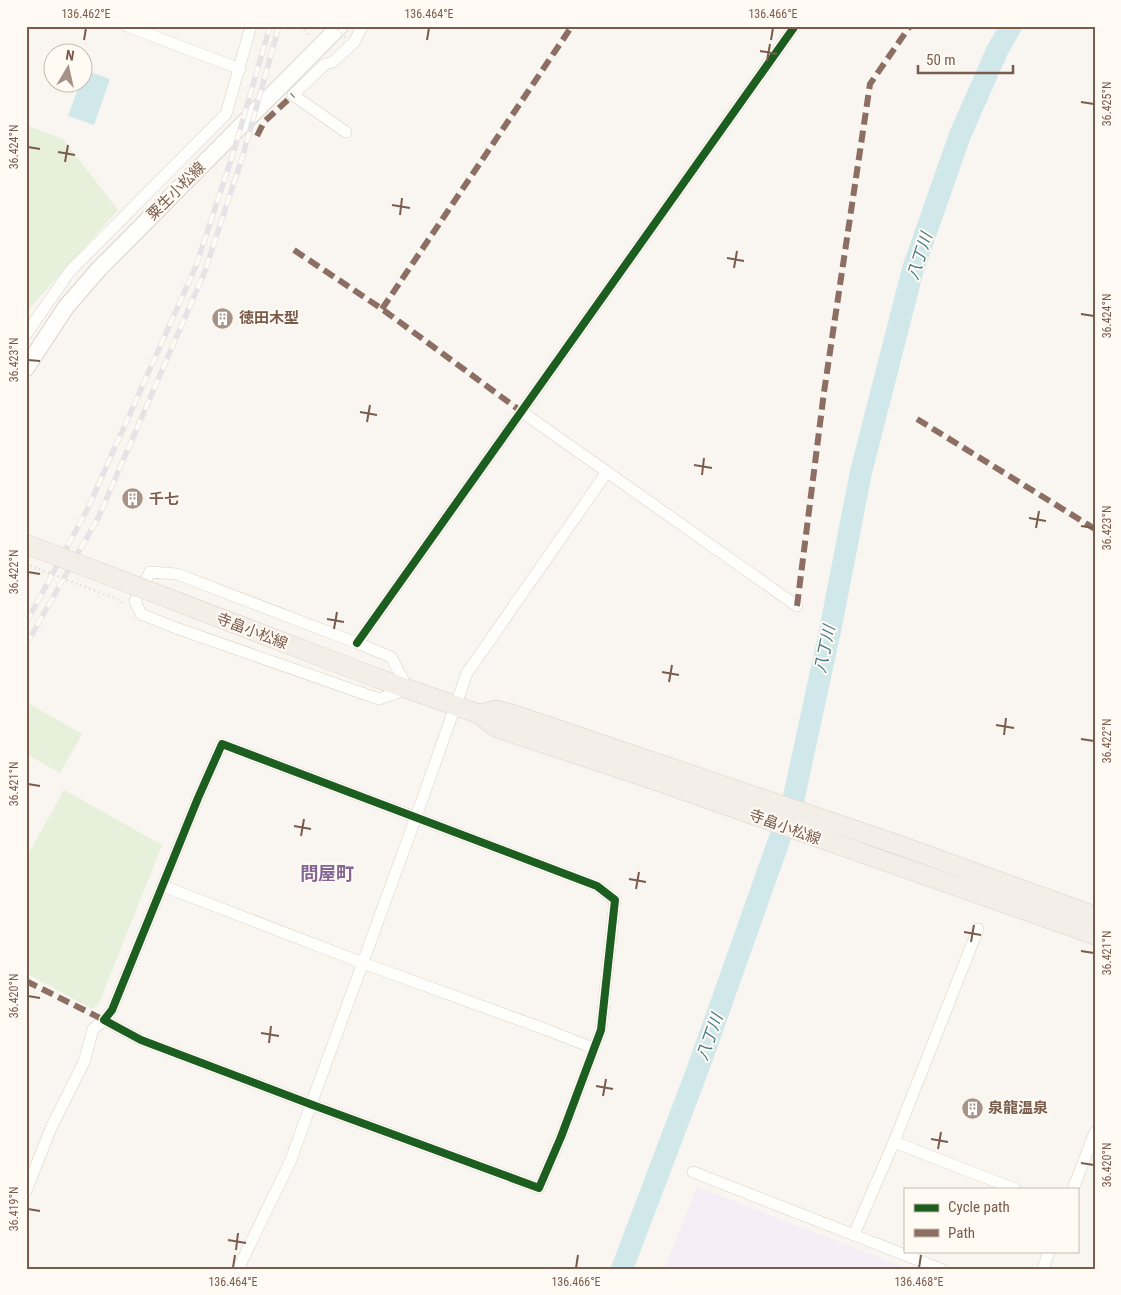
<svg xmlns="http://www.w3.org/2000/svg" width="1121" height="1295" font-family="'Roboto Condensed','Noto Sans JP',sans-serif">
<rect width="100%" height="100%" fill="#f9f5f0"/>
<!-- education -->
<path fill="#f6eef6" d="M697 1187 909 1269H664Z"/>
<!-- green -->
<path fill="#e7f0db" d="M26 125 63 139 118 210 26 312Z
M26 702 82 734 60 773 26 754Z
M64 790 162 845 98 1005 92 1009 26 973V858Z"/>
<!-- water -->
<path fill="#d0e8ea" d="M85 70 110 79 94 125 68 116 80 83 82 82Z"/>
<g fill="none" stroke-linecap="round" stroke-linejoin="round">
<!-- river -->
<path stroke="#d0e8ea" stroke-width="22" d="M622 1269 699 1066 793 801 830 631 861 472 913 269 960 135 997 51 1011 26"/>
<defs>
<path id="street" d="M127 26 240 69
M346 132 293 95 325 64 333 62 355 41 362 26
M26 334 70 271 226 114 251 26
M522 412 797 606
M150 572 177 574 357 643 391 657 408 689 379 699 176 628 141 614 135 601Z
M357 643 795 26
M222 744 597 886 615 900 601 1030 561 1137 539 1188 310 1104 141 1040 104 1020 112 1010 198 798Z
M163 886 363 963 550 1031 593 1048
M978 929 894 1142 1015 1189
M693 1172 941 1269
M1073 1189 1095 1132
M26 1191 51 1128 84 1062 93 1029 104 1020
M854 1234 894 1142
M238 1269 290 1162 416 817 467 673 607 472
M1043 1269 1049 1251"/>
<path id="secondary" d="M26 368 66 307 99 269 340 26"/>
<path id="primary" d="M377 678 479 714 497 728 654 780 1095 935
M479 714 496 710 509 713 896 844 1095 916"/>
</defs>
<!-- street casing -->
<use href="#street" stroke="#d7d1cb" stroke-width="12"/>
<!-- secondary casing -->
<use href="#secondary" stroke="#d9d2cb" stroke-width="18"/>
<!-- primary casing -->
<use href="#primary" stroke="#dad1cc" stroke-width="20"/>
<!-- path -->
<path stroke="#dcd5d0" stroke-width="2.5" stroke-dasharray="1 4" stroke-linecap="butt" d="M301 26 310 37
M26 564 39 569
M80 585 115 598 124 604"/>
<!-- street -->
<use href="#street" stroke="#fefefd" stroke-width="11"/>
<!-- secondary -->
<use href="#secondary" stroke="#fefefd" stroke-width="16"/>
<!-- primary -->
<use href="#primary" stroke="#f3eee8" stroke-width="19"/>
<defs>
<path id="rail" d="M26 623 87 510 196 266 233 154 270 26
M26 645 99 516 205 271 243 155 279 26"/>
</defs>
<!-- rail casing -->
<use href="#rail" stroke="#e6e3e7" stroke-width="5.5"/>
<!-- rail -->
<use href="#rail" stroke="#fffaf3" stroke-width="4" stroke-dasharray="11" stroke-linecap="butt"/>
<defs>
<path id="primary-bridge" d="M26 544 377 678"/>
</defs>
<!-- primary-bridge casing -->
<use href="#primary-bridge" stroke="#dad1cc" stroke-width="20" stroke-linecap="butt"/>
<!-- path-bridge -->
<path stroke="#dcd5d0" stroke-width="2.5" stroke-dasharray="1 4" stroke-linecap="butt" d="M334 26 348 40
M39 569 80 585"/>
<!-- primary-bridge -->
<use href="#primary-bridge" stroke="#f3eee8" stroke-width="19"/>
<!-- quiet -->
<path stroke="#8d6e63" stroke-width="6" stroke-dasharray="12 6" stroke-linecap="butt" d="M257 136 264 122 293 95
M294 250 382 309 522 412
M382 309 572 26
M917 419 1095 529
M797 606 824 392 870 84 910 26
M26 981 104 1020"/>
<defs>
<path id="cycleway" d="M357 643 795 26
M222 744 597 886 615 900 601 1030 561 1137 539 1188 310 1104 141 1040 104 1020 112 1010 198 798Z"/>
</defs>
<!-- cycleway casing -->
<use href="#cycleway" stroke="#fffaf3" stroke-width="11"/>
<!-- cycleway -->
<use href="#cycleway" stroke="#1b5e20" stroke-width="8"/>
</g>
<!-- ticks -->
<path fill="none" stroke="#7a5c4d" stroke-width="2" d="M84 40 86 28M427 40 429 28M771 40 773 28M760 51 777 54M767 61 770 44M1081 102 1094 104M28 147 40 149M58 152 75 155M65 162 68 145M392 205 410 208M400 215 402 198M727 258 744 261M734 268 737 251M1081 314 1094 316M28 360 40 361M360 412 377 415M367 422 370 405M694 465 712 468M702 475 704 458M1029 518 1046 521M1081 526 1094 528M1036 528 1039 511M28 572 40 574M327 619 344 622M334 629 337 612M662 672 679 675M669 682 672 665M996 725 1014 728M1004 735 1006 718M1081 739 1094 741M28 784 40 786M294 826 311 829M301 836 304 819M629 879 646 882M636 889 639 872M964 932 981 935M971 942 974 925M1081 951 1094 953M28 996 40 998M261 1033 279 1036M269 1043 271 1026M596 1086 613 1089M603 1096 606 1079M931 1139 948 1142M938 1149 941 1132M1081 1163 1094 1165M28 1209 40 1211M228 1240 246 1243M236 1250 238 1233M233 1268 235 1255M576 1268 578 1255M919 1268 921 1255"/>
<!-- icons -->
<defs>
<symbol id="building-disc" viewBox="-11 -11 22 22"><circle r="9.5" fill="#a69286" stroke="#fffaf3"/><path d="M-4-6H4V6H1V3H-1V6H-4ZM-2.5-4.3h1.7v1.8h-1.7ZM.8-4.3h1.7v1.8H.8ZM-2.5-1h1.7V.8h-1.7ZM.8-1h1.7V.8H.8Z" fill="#fff"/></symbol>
</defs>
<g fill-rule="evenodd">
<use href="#building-disc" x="210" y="306" width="25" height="25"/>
<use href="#building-disc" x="120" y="486" width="25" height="25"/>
<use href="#building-disc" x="960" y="1096" width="25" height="25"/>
</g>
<g text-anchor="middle" stroke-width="4" stroke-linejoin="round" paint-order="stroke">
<!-- street labels -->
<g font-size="15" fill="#7a5c4d" stroke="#fffaf3">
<text transform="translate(176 191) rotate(-45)" y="5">粟生小松線</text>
<text transform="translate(252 631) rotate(21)" y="5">寺畠小松線</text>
<text transform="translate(785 827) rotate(20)" y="5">寺畠小松線</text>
</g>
<!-- poi labels -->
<g font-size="15" font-weight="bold" fill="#7a5c4d" stroke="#fffaf3" text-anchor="start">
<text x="239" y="323">徳田木型</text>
<text x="149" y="504">千七</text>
<text x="988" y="1113">泉龍温泉</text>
</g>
<!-- water labels -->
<g font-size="16" font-style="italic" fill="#437c86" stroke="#fffaf3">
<text transform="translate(919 256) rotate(-72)" y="6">八丁川</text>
<text transform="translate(824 649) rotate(-78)" y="6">八丁川</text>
<text transform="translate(709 1037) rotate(-70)" y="6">八丁川</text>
</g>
<!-- quarter labels -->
<g font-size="18" font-weight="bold" fill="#846695" stroke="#fffaf3">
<text x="327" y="880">問屋町</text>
</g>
</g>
<!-- border -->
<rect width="1121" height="1295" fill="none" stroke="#fffaf3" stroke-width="55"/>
<!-- legend -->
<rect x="904" y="1188" width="175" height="65" fill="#fffaf3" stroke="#cabbb1"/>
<rect x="914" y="1204" width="25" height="8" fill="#1b5e20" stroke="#cabbb1"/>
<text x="948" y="1212" font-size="15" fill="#7a5c4d">Cycle path</text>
<rect x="914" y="1229" width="25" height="8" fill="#8d6e63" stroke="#cabbb1"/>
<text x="948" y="1238" font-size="15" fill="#7a5c4d">Path</text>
<!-- north arrow -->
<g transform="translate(68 68) rotate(9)"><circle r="24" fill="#fffaf3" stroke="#cabbb1"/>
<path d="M0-4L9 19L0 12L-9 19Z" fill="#a69286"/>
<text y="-8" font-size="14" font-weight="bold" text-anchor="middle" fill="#7a5c4d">N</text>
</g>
<!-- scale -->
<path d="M918 65v8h95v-8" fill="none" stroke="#7a5c4d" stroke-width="2.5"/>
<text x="926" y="65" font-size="15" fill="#7a5c4d" stroke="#fffaf3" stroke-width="4" paint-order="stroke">50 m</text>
<rect x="28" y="28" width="1066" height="1240" fill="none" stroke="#7a5c4d" stroke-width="2"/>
<g font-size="12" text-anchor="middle" fill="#7a5c4d">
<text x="86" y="18">136.462°E</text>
<text x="429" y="18">136.464°E</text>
<text x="773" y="18">136.466°E</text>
<text transform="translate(1107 104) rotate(-90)" y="4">36.425°N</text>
<text transform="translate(14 147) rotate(-90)" y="4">36.424°N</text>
<text transform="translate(1107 316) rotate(-90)" y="4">36.424°N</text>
<text transform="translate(14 360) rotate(-90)" y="4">36.423°N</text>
<text transform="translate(1107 528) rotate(-90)" y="4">36.423°N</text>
<text transform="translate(14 572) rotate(-90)" y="4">36.422°N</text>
<text transform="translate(1107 741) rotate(-90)" y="4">36.422°N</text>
<text transform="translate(14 784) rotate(-90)" y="4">36.421°N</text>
<text transform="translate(1107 953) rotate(-90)" y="4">36.421°N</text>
<text transform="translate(14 996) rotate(-90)" y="4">36.420°N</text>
<text transform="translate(1107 1165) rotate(-90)" y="4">36.420°N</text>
<text transform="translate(14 1209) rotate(-90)" y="4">36.419°N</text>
<text x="233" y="1286">136.464°E</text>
<text x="576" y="1286">136.466°E</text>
<text x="919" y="1286">136.468°E</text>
</g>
</svg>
